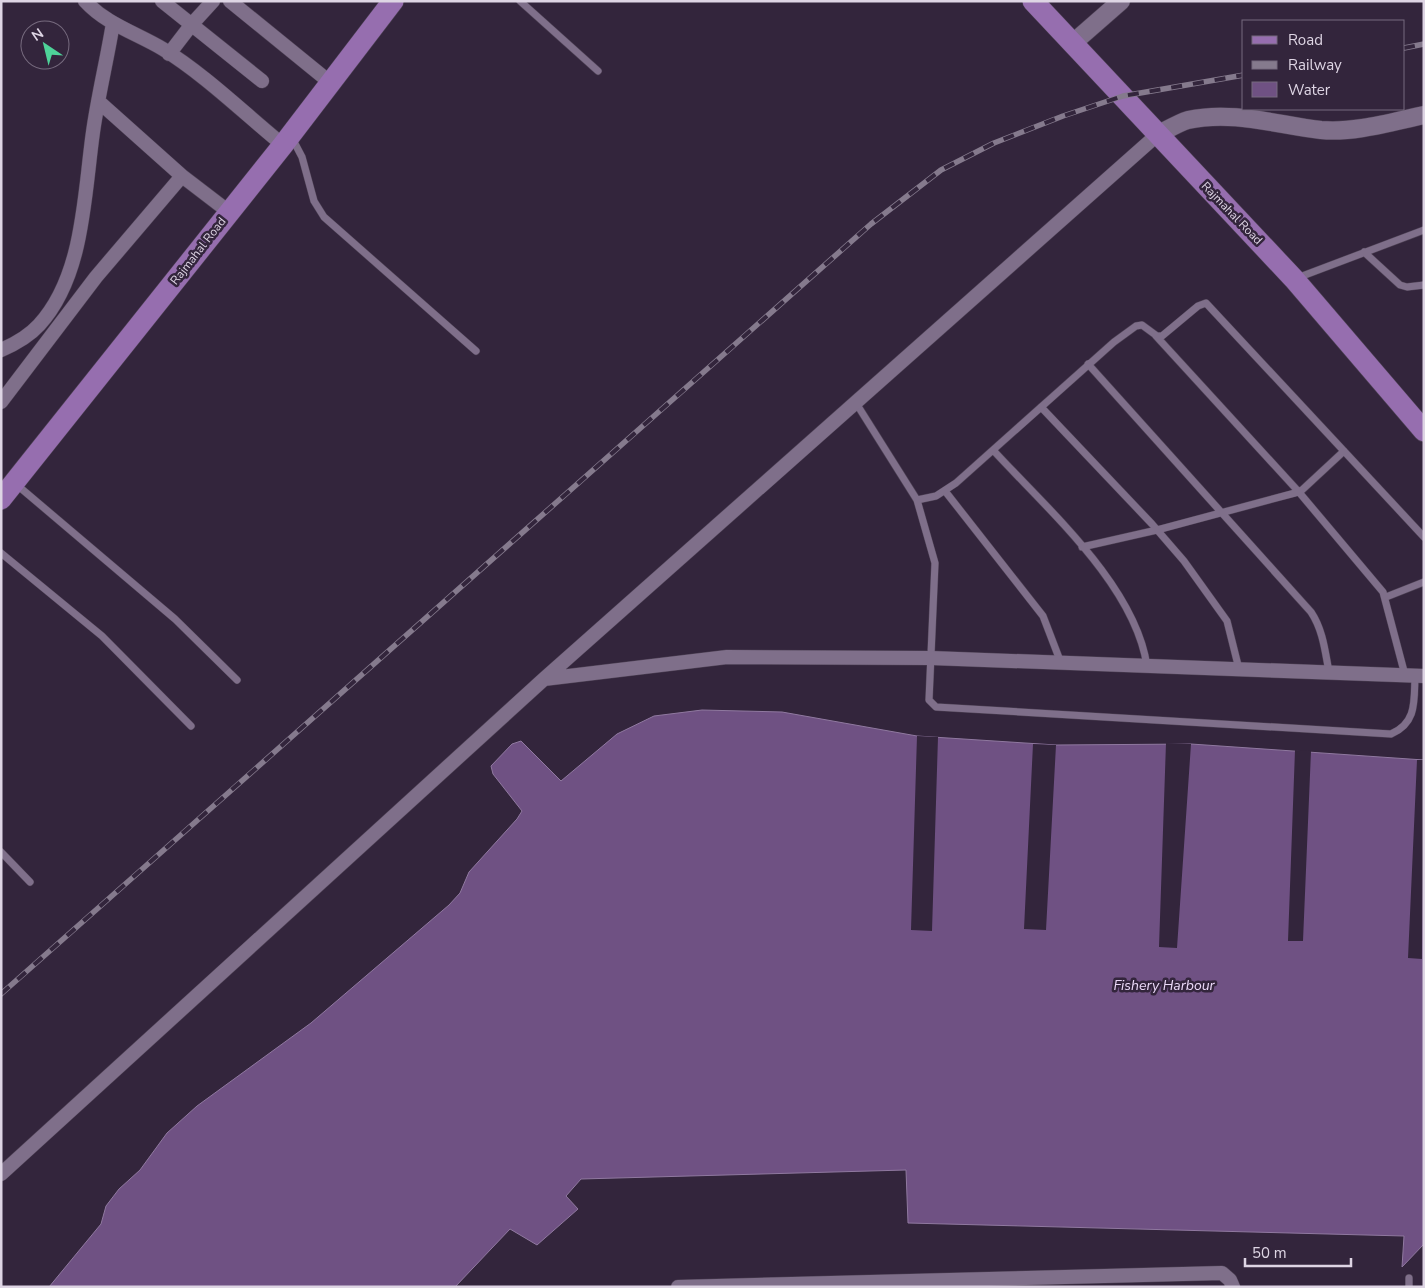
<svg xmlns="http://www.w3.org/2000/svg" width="1425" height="1288" font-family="'Nunito Sans',sans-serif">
<rect width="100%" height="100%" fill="#33253c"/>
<!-- water -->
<path fill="#6f5183" stroke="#9079a0" d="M702 710 782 712 917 736 1056 745 1191 744 1424 760V1244L1402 1267 1404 1236 908 1223 906 1170 581 1179 566 1196 578 1209 537 1245 510 1229 455 1287H49L101 1224 106 1206 119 1189 140 1170 167 1133 197 1106 311 1023 449 905 460 893 469 872 517 819 522 811 493 774 491 766 512 744 521 741 561 781 617 734 654 716Z"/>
<!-- pier -->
<path fill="#33253c" d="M917 736 938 737 932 931 911 930Z
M1166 743 1191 744 1177 948 1159 947Z
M1033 744 1056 745 1046 930 1024 929Z
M1295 750 1311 751 1303 941H1288Z
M1417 760H1424L1422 959 1408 958Z"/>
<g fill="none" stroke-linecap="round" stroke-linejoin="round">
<defs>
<path id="service" d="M520 1 598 71
M292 138 302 157 314 201 324 217 476 351
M1364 252 1400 285 1407 287 1424 285
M1297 278 1424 230
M1156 336 1298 491 1383 592 1405 675
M1088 364 1311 612C1323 630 1325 651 1329 672
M856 403 917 500 935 563 929 700 936 707 1391 734C1417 723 1414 701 1415 676
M1041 407 1152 524 1184 561 1227 621 1239 669
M993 450C1047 509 1135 585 1147 666
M17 485 175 619 237 680
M945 491 1043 616 1061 663
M917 500 936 496 956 483 1114 342 1136 326 1142 325 1157 336H1162L1198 306 1206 303 1424 537
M1082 547 1157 530 1295 493 1302 490 1344 451
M1 553 102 636 191 726
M1386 597 1424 582
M1 852 30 882
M1409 1278V1287"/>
<path id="minor" d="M85 1C106 24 136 33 163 49 204 74 245 114 283 145
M162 1 262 81
M230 1 332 84
M169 54 192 24 213 1
M98 101 182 176 229 212
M1 350C15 344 29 336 39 325 84 276 84 195 93 132 98 96 107 60 113 23
M1 402 96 277 182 176
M544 679 727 657 931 658 1424 676
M1 1174 544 679 1157 135
M678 1287 1222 1273 1230 1280 1233 1287"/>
<path id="tertiary" d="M1073 43 1121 1
M1157 135C1167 130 1178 123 1188 120 1233 110 1277 125 1321 130 1355 133 1391 122 1424 115"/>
<path id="primary" d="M1033 1 1294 279 1424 431
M1 499 283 145 393 1"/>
</defs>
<!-- service casing -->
<use href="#service" stroke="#4e4255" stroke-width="8"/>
<!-- minor casing -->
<use href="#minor" stroke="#4e4255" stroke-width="15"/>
<!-- tertiary casing -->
<use href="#tertiary" stroke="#4e4255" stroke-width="19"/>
<!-- primary casing -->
<use href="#primary" stroke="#4e4255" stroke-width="22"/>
<!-- service -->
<use href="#service" stroke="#7f6f8a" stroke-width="7"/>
<!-- minor -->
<use href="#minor" stroke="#7f6f8a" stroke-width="14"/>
<!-- tertiary -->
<use href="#tertiary" stroke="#7f6f8a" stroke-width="18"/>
<!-- primary -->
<use href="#primary" stroke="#966eaf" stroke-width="21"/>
<defs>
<path id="rail" d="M1404 48 1424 44
M1 994 871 224 941 170 994 143 1063 116 1123 96 1244 75"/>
</defs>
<!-- rail casing -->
<use href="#rail" stroke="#857a8d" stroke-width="5.5"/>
<!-- rail -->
<use href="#rail" stroke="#33253c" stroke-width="4" stroke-dasharray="11" stroke-linecap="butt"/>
</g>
<g text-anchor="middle" stroke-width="5" stroke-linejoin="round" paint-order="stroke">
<!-- street labels -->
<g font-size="12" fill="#ded5e4" stroke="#33253c">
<text transform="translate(1232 213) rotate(46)" y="4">Rajmahal Road</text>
<text transform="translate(198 251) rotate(-52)" y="4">Rajmahal Road</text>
</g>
<!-- water labels -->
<g font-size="14" font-style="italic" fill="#ebd9f8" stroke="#33253c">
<text x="1164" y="990">Fishery Harbour</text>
</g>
</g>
<!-- border -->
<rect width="1425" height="1288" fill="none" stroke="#ded5e4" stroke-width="5"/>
<!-- legend -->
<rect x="1242" y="20" width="162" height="90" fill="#33253c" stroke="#776b7f"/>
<rect x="1252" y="36" width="25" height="8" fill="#966eaf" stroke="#776b7f"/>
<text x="1288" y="45" font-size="15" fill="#ded5e4">Road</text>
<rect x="1252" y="61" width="25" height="8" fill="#857a8d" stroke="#776b7f"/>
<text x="1288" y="70" font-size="15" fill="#ded5e4">Railway</text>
<rect x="1252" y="82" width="25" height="15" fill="#6f5183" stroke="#776b7f"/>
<text x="1288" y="95" font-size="15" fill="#ded5e4">Water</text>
<!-- north arrow -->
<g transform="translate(45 45) rotate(325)"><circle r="24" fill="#33253c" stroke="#776b7f"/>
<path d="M0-4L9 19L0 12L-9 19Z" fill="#4ed399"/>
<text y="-8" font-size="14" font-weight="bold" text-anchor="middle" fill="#ded5e4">N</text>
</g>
<!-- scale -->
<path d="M1245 1258v8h106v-8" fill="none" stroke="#ded5e4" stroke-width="2.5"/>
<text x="1252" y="1258" font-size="15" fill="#ded5e4" stroke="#33253c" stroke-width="4" paint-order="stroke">50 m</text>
</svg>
